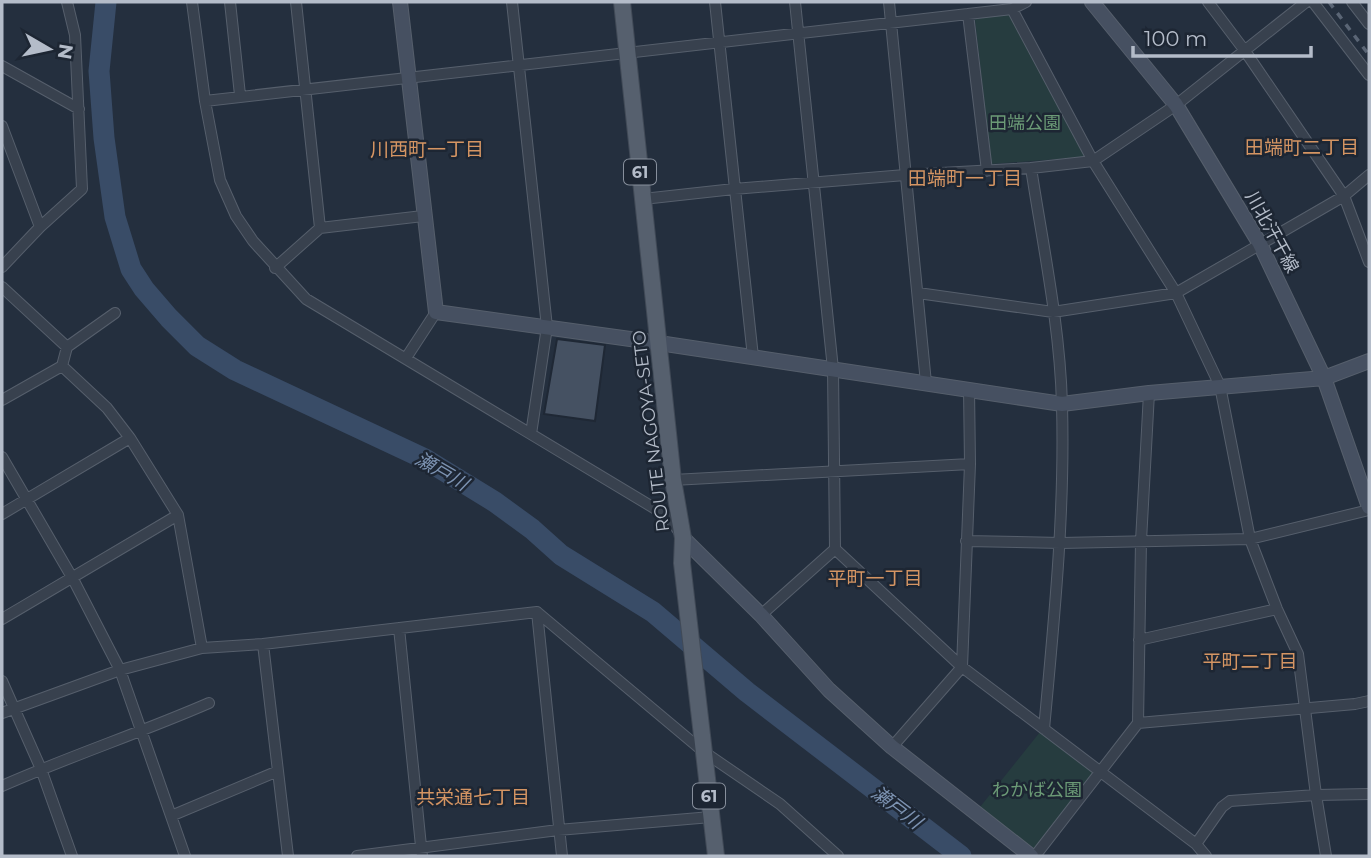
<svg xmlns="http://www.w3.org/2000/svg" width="1371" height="858" font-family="Montserrat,'Noto Sans JP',sans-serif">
<rect width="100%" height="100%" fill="#242f3e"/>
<!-- green -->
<path fill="#263c3f" d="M1009 14 1087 157 991 164 975 19Z
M1040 732 1094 773 1032 853 976 812Z"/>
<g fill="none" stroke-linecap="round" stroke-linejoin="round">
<!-- river -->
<path stroke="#394c67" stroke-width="21" d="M106 2 99 71 104 138 115 217 131 269 144 289 169 318 197 346 235 370 425 459 495 502 532 529 561 555 653 612 747 692 961 856"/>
</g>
<!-- building -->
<path fill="#455162" stroke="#1f2835" stroke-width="2" d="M557 339 605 345 595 421 544 414Z"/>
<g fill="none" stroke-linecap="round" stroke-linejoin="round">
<defs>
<path id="street" d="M192 2 205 101 220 180 236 216 253 241 306 299 669 517 680 533
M230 2 240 95
M296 2 320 228
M512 2 547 327 531 434
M715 2 753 357
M795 2 833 369 835 549 962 667 1196 844 1206 856
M889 2 926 383
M1208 2 1245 51 1344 196 1369 262
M1313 2 1369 75
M1352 2 1369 24
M1012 9 1093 161 1176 293 1220 386 1250 539 1277 609 1298 654 1316 795 1326 856
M968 14 987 171
M2 66 79 109
M205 101 968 14 1012 9 1026 2
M2 126 40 227 2 267
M1031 168C1043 246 1060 326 1062 405 1065 513 1054 621 1044 729
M643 199 734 189 905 175 1031 168 1093 161 1176 105 1306 2
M40 227 82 189 75 35 67 2
M275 268 320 228 423 216
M2 287 67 347 62 366 2 400
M918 293 1053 312 1176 293 1344 196 1369 175
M67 347 115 313
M406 358 436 312
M62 366 107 408 130 438 178 515 202 648
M2 457 73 579 120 670 185 856
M673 480 970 464
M2 514 130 438
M966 541 1061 543 1250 539 1369 510
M537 612 562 856
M761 615 835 549
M2 619 178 515
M399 628 422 856
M1139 640 1277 609
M263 644 288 856
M2 681 41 769 72 856
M2 713 120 670 202 648 263 644 537 612 704 752 780 804 838 856
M1138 723 1355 704 1369 701
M892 747 962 667 970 464 969 389
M2 786C70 756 140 733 209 703
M171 816 278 771
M1196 844 1222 807 1230 801 1316 795 1369 794
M357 856 558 830 711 817
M1035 856 1138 723 1141 541 1149 393"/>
<path id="secondary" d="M400 2 436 312 659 343 1062 404 1149 393 1324 378 1369 361
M1092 2 1176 105 1260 244 1324 378 1369 507
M683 538 761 615 829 690 892 747 1031 856"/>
<path id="primary" d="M622 2 673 480 683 538 682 563 716 856"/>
</defs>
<!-- street casing -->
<use href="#street" stroke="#565f6c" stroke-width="12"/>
<!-- secondary casing -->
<use href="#secondary" stroke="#565f6c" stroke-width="16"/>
<!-- primary casing -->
<use href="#primary" stroke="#414a57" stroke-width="18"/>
<!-- street -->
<use href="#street" stroke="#38414e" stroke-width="10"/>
<!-- secondary -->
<use href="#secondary" stroke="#465061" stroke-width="14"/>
<!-- primary -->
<use href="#primary" stroke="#56606e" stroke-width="16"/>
<!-- rail -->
<path stroke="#5a6575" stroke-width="3.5" stroke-dasharray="7 7" stroke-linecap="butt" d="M1329 2 1369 55"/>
</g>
<g text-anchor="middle" stroke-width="5" stroke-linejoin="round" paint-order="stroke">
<!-- shield labels -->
<g fill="#1d2633" stroke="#878f9c" stroke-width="2">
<rect x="624" y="159.5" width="32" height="25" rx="5"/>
<rect x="693" y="783.5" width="32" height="25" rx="5"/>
</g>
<g font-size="16" font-weight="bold" fill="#b4bcc9">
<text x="640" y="178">61</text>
<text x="709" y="802">61</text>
</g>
<!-- park labels -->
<g font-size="18" fill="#6b9a76" stroke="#1d2633">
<text x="1025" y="129">田端公園</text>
<text x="1037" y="796">わかば公園</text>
</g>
<!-- street labels -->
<g font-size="18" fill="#b4bcc9" stroke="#1d2633">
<text transform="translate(1272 232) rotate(61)" y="6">川北汗干線</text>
<text transform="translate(651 431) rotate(-97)" y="6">ROUTE NAGOYA-SETO</text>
</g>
<!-- neighbourhood labels -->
<g font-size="19" fill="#d59563" stroke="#1d2633">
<text x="1302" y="154">田端町二丁目</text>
<text x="427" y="156">川西町一丁目</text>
<text x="965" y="185">田端町一丁目</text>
<text x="875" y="585">平町一丁目</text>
<text x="1250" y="668">平町二丁目</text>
<text x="473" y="804">共栄通七丁目</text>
</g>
<!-- water labels -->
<g font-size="19" font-style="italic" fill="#7c92b1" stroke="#1d2633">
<text transform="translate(442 471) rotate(30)" y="7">瀬戸川</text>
<text transform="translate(897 807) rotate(37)" y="7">瀬戸川</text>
</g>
</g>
<!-- border -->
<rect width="1371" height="858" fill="none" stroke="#b4bcc9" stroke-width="7"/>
<!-- north arrow -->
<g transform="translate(49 49) rotate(99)" stroke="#1d2633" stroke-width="5" paint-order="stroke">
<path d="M0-5L12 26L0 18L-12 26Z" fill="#b4bcc9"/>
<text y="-10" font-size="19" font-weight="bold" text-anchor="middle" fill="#b4bcc9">N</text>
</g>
<!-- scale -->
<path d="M1133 46v10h178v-10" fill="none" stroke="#b4bcc9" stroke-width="3.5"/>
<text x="1144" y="46" font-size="21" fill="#b4bcc9" stroke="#1d2633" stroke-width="5" paint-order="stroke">100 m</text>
</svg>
